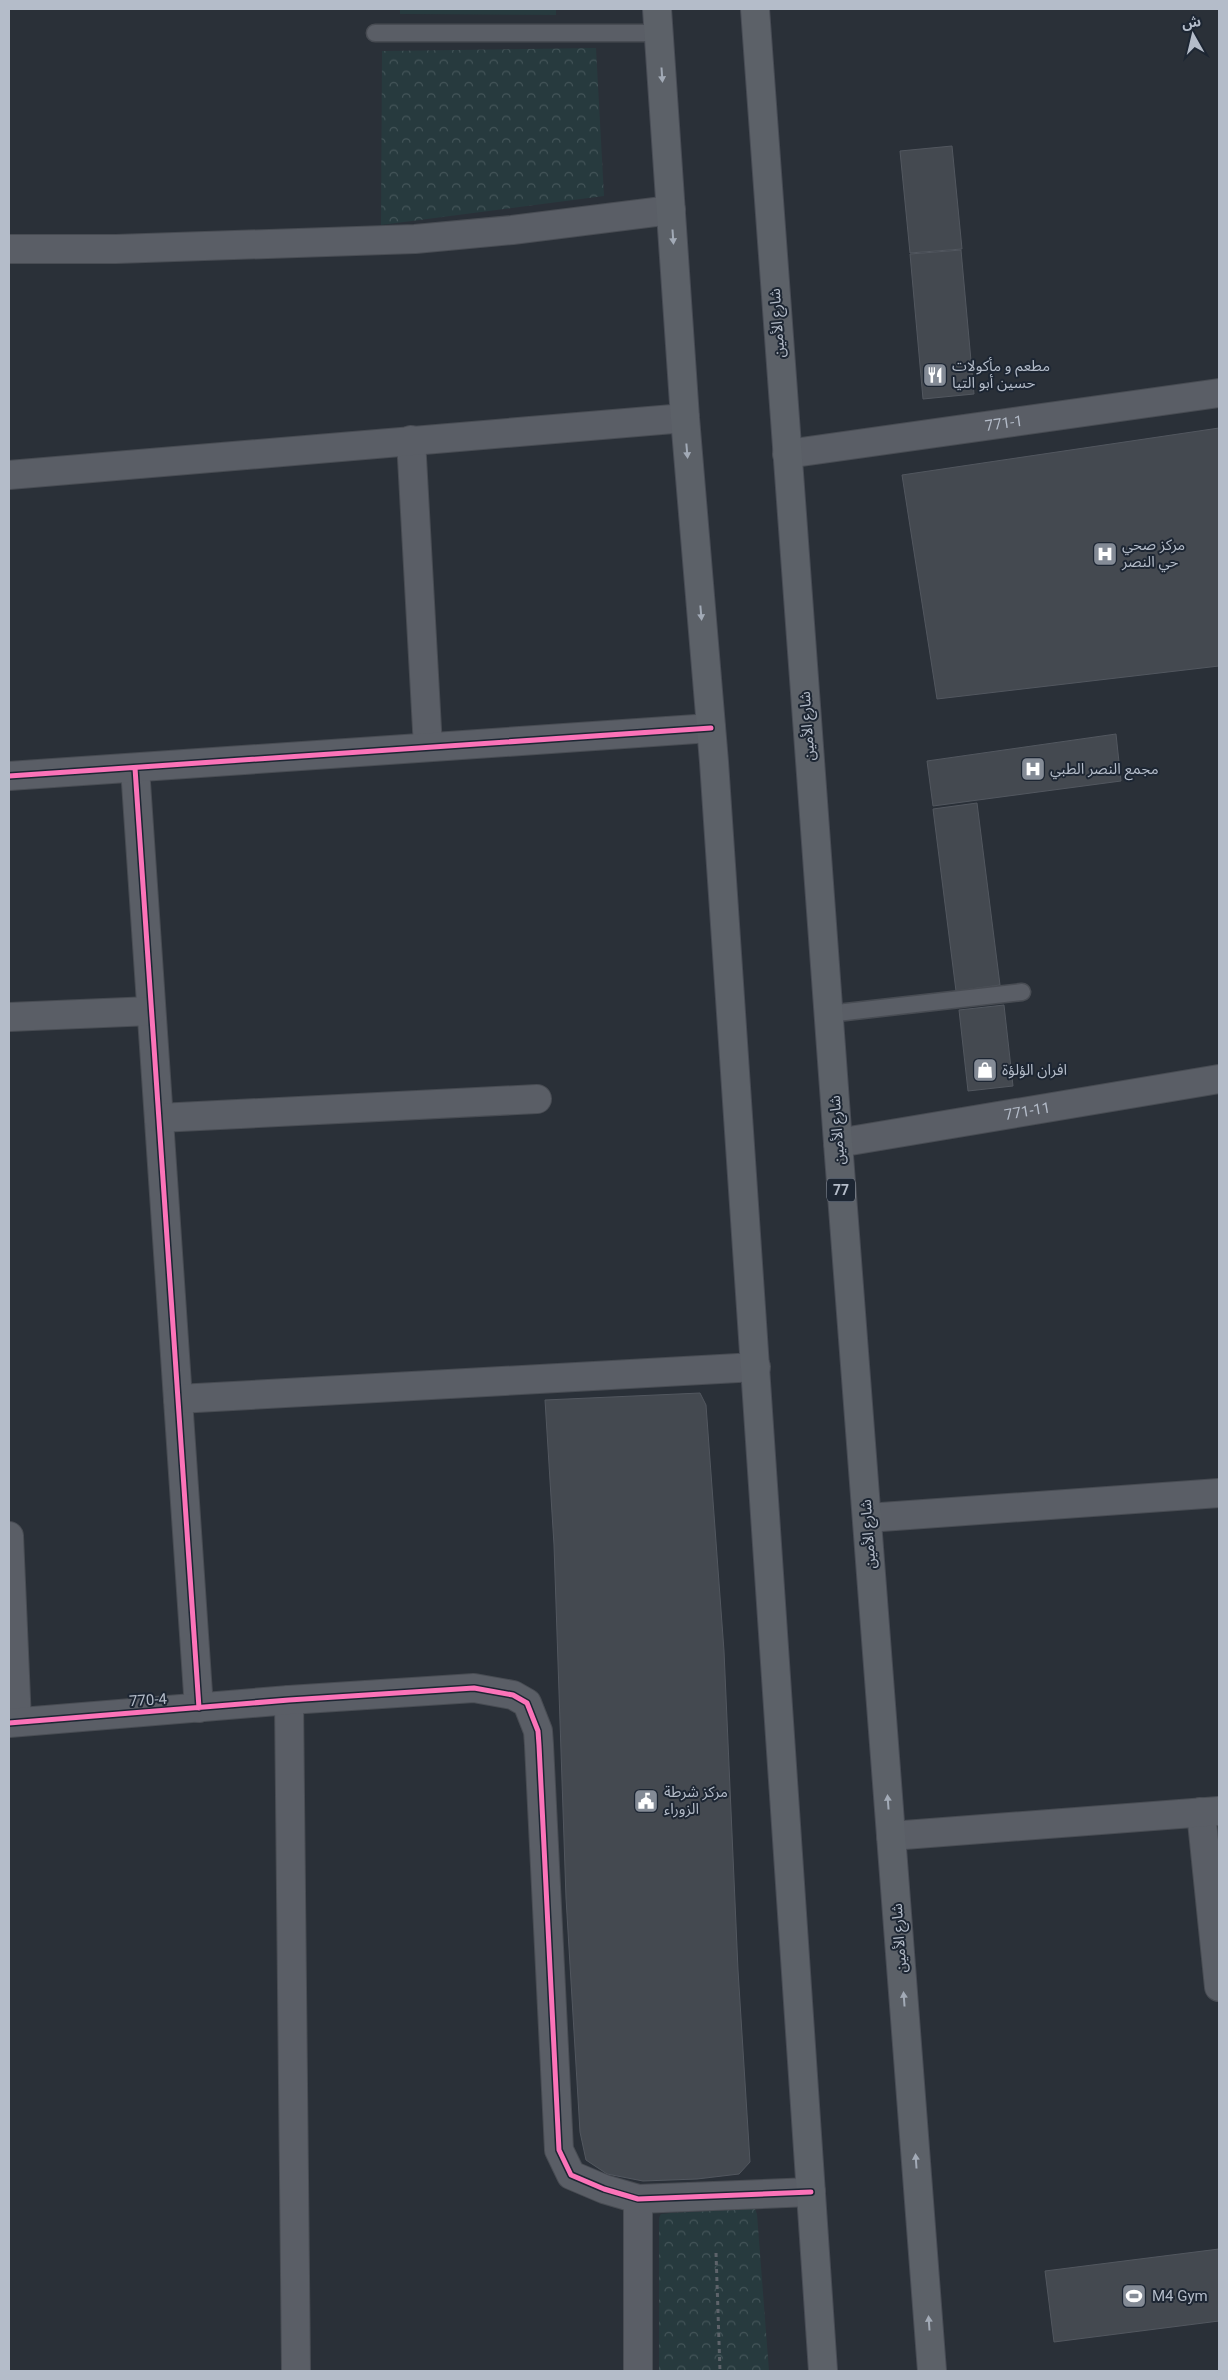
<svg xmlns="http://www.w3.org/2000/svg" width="1228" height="2380" font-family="Roboto,'Noto Sans Arabic',sans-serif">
<defs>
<pattern id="park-crowns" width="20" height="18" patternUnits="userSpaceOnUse" patternTransform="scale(1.25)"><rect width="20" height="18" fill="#273a3e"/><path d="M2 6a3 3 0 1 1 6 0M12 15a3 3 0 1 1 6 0" fill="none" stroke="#445559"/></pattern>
</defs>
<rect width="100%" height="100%" fill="#2a3038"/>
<!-- park -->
<path fill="url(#park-crowns)" d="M596 48 604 196 381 225 382 51Z
M745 2209H755L757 2214 769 2371H659V2218L661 2214 670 2213Z"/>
<!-- garden -->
<path fill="#273a3e" d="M400 9H556V15L400 14Z"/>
<!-- building -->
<path fill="#444950" stroke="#52575f" d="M952 146 962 249 910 253 900 151Z
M961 250 974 394 923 399 910 254Z
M1219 428V666L937 699 902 475Z
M1116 734 1121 781 933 806 927 761Z
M977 803 1000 985 956 991 933 809Z
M1004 1005 1013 1086 968 1091 959 1010Z
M700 1393 706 1405 724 1651 738 1970 750 2162 739 2174 697 2179 643 2181 607 2174 586 2160 580 2132 566 1898 554 1545 545 1400Z
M1219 2249V2321L1054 2342 1045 2271Z"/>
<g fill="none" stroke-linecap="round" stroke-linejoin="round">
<defs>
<path id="service" d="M375 33H659
M828 1014 1022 992"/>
<g id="minor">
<path d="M9 249H116L415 239 512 230 671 210"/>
<path d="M411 440 428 747"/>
<path id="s1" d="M787 454 1219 393"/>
<path d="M9 475 685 418"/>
<path d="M135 768 199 1708"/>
<path d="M9 776 711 728"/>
<path d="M9 1017 151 1011"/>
<path d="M159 1118 537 1099"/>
<path id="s2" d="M838 1143 1219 1079"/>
<path d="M178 1399 756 1367"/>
<path d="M867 1518 1219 1493"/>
<path d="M9 1536 17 1722"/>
<path d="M289 1700 296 2371"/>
<path d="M9 1723 289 1700 474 1688 513 1695 527 1703 538 1731 539 1745 559 2150 571 2175 604 2189 638 2199 811 2192"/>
<path d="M1201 1812 1219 1987"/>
<path d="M891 1836 1219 1811"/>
<path d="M638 2371V2199"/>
</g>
<path id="primary" d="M657 9 685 418 714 762 823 2371
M755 9 838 1143 932 2371"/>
</defs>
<!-- service casing -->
<use href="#service" stroke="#484c53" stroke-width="19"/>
<!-- minor casing -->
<use href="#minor" stroke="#484c53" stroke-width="30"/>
<!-- primary casing -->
<use href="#primary" stroke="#484c55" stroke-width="30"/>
<!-- path -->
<path stroke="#5d636a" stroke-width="3" stroke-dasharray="4 4" stroke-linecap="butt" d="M716 2253 720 2371"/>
<!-- service -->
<use href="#service" stroke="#5a5e66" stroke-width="16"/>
<!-- minor -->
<use href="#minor" stroke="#5a5e66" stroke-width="28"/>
<!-- primary -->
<use href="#primary" stroke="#5c6168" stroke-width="28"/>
<defs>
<path id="cycleway" d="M135 768 199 1708
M9 776 711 728
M9 1723 289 1700 474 1688 513 1695 527 1703 538 1731 539 1745 559 2150 571 2175 604 2189 638 2199 811 2192"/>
</defs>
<!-- cycleway casing -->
<use href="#cycleway" stroke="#1d2633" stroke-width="8"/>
<!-- cycleway -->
<use href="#cycleway" stroke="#fb73b8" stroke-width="5"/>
</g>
<!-- one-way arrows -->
<defs><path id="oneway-solid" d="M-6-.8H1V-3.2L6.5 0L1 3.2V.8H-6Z" transform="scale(1.25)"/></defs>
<g fill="#a2aab6">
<use href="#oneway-solid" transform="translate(662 75) rotate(86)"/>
<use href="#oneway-solid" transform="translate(673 237) rotate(86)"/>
<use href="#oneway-solid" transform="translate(687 451) rotate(85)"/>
<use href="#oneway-solid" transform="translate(701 613) rotate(85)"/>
<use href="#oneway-solid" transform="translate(888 1802) rotate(-94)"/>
<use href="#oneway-solid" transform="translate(904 1999) rotate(-94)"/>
<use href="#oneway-solid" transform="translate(916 2161) rotate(-94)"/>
<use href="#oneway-solid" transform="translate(929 2323) rotate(-94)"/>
</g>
<!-- icons -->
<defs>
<symbol id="restaurant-square" viewBox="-11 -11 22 22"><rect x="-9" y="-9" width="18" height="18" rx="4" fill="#848b96" stroke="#1d2633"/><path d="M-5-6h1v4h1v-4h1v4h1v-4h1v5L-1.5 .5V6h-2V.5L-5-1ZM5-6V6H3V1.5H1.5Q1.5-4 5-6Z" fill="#fff"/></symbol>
<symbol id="hospital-square" viewBox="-11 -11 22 22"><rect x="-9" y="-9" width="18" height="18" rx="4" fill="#848b96" stroke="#1d2633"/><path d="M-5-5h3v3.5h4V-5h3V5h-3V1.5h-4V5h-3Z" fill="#fff"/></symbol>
<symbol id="shop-square" viewBox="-11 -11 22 22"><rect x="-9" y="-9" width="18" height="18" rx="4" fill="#848b96" stroke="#1d2633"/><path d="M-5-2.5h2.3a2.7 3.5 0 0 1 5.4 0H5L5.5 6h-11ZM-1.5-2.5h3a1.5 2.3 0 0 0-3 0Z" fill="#fff"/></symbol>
<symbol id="civic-square" viewBox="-11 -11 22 22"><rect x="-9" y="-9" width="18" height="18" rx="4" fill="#848b96" stroke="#1d2633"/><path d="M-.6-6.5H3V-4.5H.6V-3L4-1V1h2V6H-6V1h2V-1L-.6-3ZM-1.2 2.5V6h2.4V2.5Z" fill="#fff"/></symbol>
<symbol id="stadium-square" viewBox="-11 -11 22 22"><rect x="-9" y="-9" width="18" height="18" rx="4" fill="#848b96" stroke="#1d2633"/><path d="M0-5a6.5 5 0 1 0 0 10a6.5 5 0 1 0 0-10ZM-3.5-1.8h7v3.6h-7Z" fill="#fff"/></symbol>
</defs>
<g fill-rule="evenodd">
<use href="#restaurant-square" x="921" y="361" width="28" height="28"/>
<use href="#hospital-square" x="1091" y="540" width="28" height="28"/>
<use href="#hospital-square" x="1019" y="755" width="28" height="28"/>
<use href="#shop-square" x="971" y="1056" width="28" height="28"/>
<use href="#civic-square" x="632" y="1787" width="28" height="28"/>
<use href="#stadium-square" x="1120" y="2282" width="28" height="28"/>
</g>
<g text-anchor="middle" stroke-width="4" stroke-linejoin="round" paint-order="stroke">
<!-- shield labels -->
<rect fill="#1d2633" stroke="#878f9c" stroke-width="1" x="827" y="1178.5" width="28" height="23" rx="4"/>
<g font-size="14" font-weight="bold" fill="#b4bcc9">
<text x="841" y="1195">77</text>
</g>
<!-- street labels -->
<g font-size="15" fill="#b4bcc9" stroke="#1d2633">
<text transform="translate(777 323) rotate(-94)" y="5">شارع الأمين</text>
<text dy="5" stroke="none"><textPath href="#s1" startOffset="219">771-1</textPath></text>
<text transform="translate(807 726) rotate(-94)" y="5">شارع الأمين</text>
<text dy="5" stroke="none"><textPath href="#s2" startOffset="192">771-11</textPath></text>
<text transform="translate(837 1130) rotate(-94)" y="5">شارع الأمين</text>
<text transform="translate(868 1534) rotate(-94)" y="5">شارع الأمين</text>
<text transform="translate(148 1700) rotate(-4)" y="5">770-4</text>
<text transform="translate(899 1938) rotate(-94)" y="5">شارع الأمين</text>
</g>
<!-- poi labels -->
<g font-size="15" fill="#b4bcc9" stroke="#1d2633" text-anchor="start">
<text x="952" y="371">مطعم و مأكولات<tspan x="952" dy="17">حسين أبو التيا</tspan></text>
<text x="1122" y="550">مركز صحي<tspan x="1122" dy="17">حي النصر</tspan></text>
<text x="1050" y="774">مجمع النصر الطبي</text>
<text x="1002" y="1075">افران الؤلؤة</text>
<text x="664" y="1797">مركز شرطة<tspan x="664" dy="17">الزوراء</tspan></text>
<text x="1152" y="2301">M4 Gym</text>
</g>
</g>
<!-- border -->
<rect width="1228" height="2380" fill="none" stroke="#b4bcc9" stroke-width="20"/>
<!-- north arrow -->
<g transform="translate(1193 35) rotate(352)" stroke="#1d2633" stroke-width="4" paint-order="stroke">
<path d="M0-4L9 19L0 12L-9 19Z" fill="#b4bcc9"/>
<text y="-8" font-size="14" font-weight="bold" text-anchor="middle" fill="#b4bcc9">ش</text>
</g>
</svg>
